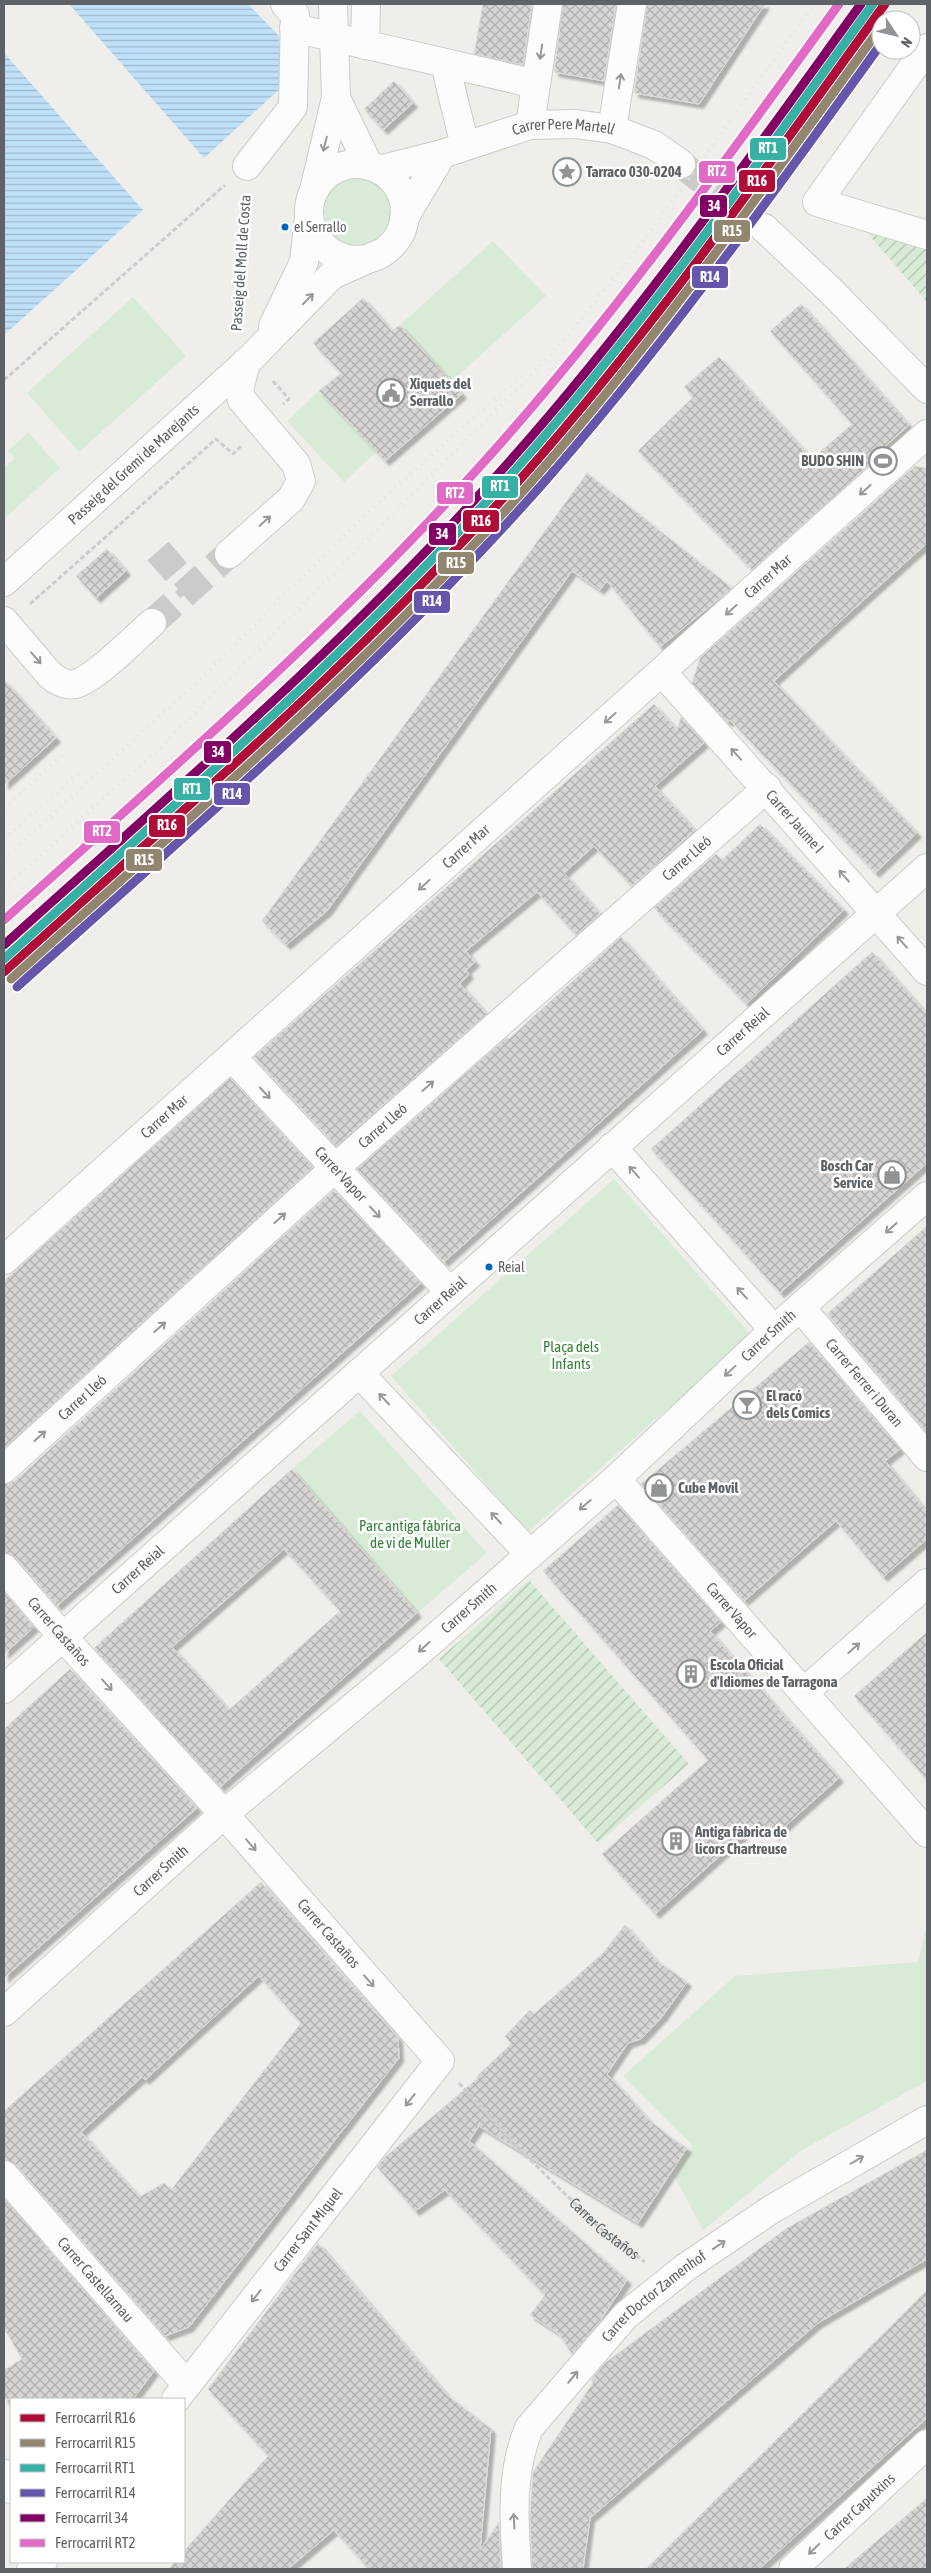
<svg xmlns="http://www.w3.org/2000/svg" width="931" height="2573" font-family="'Asap Condensed',sans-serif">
<defs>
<pattern id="garden-furrows" width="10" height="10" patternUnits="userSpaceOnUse" patternTransform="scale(1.25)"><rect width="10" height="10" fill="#d8ebd6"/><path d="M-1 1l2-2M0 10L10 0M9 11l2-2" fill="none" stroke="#b2c2b1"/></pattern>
<pattern id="water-rules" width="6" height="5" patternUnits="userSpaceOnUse" patternTransform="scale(1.25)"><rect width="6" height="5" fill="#bfe0f9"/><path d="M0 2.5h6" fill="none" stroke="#9eb9cd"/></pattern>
<pattern id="building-cross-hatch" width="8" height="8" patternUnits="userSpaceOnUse" patternTransform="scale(1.25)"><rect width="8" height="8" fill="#d6d5d3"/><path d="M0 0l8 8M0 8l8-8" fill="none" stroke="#b1b0af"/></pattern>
<filter id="shadow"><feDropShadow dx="4.5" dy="4.5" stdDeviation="1" flood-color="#0004"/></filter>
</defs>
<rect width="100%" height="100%" fill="#efeeea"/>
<!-- green -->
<path fill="#d8ebd6" d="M324 212a34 34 0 1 1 68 0a34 34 0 1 1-68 0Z
M493 241 546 296 451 382 400 325Z
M133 297 186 356 79 452 27 393Z
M319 391 376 452 344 482 287 421Z
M28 432 60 468 4 519V468L15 458 8 451Z
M614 1179 751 1335 528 1532 391 1376Z
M360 1411 487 1553 417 1613 292 1469Z
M927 1925V2081L802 2150 703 2230 675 2177 693 2146 623 2076 735 1976 918 1962Z"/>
<!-- garden -->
<path fill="url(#garden-furrows)" d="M864 229 927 247V302Z
M529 1580 689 1764 598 1843 439 1659Z"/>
<!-- water -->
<path fill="url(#water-rules)" d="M69 4H248L279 36 283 86 204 158Z
M4 53 143 210 4 335Z"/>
<!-- building -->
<path fill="url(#building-cross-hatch)" stroke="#deddd9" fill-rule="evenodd" filter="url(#shadow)" d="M483 4H532L523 65 474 54Z
M563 4H616L604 81 554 72Z
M647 4H765L699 104 634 93Z
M394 81 413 103 383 130 364 109Z
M363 298 392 331 400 325 462 394 385 461 319 391 341 373 313 343Z
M801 304 909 425 871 459 875 460 752 570 638 451 693 397 684 387 719 357 812 459 852 424 770 331Z
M915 466 927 468V543L774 681 917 833 875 873 730 720 727 722 692 683 700 658Z
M587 473 732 588 660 647 607 581 600 590 572 571 327 911 286 945 262 921Z
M107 549 126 571 96 598 76 576Z
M4 680 56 738 4 785Z
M654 704 677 730 681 717 704 743 655 786 695 830 632 886 594 846 564 873 600 914 576 935 537 892 466 951 475 962 466 970 469 974 460 984 487 1014 336 1146 254 1057Z
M760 824 844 910 746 1004 654 908 716 854 722 860Z
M621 937 703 1030 444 1262 357 1169 507 1037 509 1039Z
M872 952 927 1014V1163L780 1293 651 1149Z
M230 1078 313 1167 4 1448V1281Z
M334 1190 421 1283 57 1606 16 1558 4 1553V1484L15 1481Z
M927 1226V1426L924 1429 827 1314Z
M809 1342 900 1449 885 1461 927 1512V1539L883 1577 836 1521 744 1601 641 1484Z
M292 1469 417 1613 220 1787 94 1648ZM284 1549 340 1611 229 1710 172 1647Z
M618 1505 721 1622 710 1631 839 1778 774 1836 760 1820 655 1914 602 1854 708 1760 543 1571Z
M4 1592 34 1627 4 1654Z
M927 1632V1780L854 1696Z
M70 1669 197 1808 4 1978V1729Z
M261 1882 398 2038 399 2058 189 2327 165 2336 16 2165 4 2160V2111ZM259 1976 301 2023 171 2190 164 2183 139 2197 81 2132 142 2077 145 2080Z
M625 1925 656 1960 687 1982 662 2017 641 2039 628 2043 607 2074 648 2119 674 2140 687 2148 638 2223 479 2126 469 2141 627 2280 598 2324 572 2354 558 2333 530 2315 545 2295 445 2190 415 2211 377 2167 385 2157 478 2078 477 2076 511 2044 505 2036 530 2010 534 2014 603 1953Z
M927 2150V2259L818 2323 590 2518 583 2569H532L530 2516 533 2472 593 2383 591 2380 605 2363 787 2228Z
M4 2198 154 2371 133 2399H4V2370L22 2359 4 2328Z
M318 2243 447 2395 491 2429 480 2550 499 2522 501 2569H369L334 2530 288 2569H168L175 2562H184V2551L268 2456 208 2389Z
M927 2290V2418L759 2569H646Z
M927 2498V2569H844Z"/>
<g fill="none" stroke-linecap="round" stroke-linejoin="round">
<!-- minor-tunnel -->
<path stroke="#cbcbca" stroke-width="28" stroke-dasharray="28 14" stroke-linecap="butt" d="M681 164 764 228
M158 551 191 589
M152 623 229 554"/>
<defs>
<g id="minor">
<path d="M294 28 536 84"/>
<path d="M365 45 366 4"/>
<path d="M927 48 817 202 927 235"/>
<path d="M445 64 465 146"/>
<path d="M336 98 369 166"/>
<path d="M530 125 548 4"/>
<path d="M612 129 632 4"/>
<circle cx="357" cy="212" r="48"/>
<path d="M247 166 293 107 295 15 285 4"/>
<path id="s2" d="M379 170 442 154 530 125 575 124 612 129 654 145 681 164"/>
<path d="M314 190 336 98 333 4"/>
<path d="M404 218 442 154"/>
<path d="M764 228 831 291 927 389"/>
<path d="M273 326 304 262 309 216"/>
<path d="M229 554 291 499 301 481 296 464 242 400 239 390 246 362"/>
<path id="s3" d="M4 582 251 358 332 275 379 254"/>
<path d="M4 621 50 675C57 681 65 686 75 684 94 680 136 637 152 623"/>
<path id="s4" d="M662 672 927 971"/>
<path id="s5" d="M232 1057 450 1292"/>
<path d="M612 1147 774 1330"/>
<path id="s6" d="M4 1260 927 434"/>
<path id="s7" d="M801 1308 927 1457"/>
<path d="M359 1373 529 1553"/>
<path id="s8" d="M4 1469 335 1168 767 788"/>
<path id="s9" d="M616 1479 927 1833"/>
<path id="s10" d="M4 1568 62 1636 224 1814 440 2061 176 2399"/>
<path id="s11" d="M4 1689 927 868"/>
<path d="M804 1692 927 1583"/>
<path id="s12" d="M4 2012 224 1814 412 1658 616 1479 774 1330 927 1196"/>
<path id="s13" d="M4 2175 187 2385"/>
<path d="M4 2474 11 2489"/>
<path d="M31 2569 43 2562"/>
<path id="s14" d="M517 2569C514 2522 510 2473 529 2428L626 2315 686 2267 772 2209 927 2120"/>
<path id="s15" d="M793 2569 927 2444"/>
</g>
</defs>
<!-- minor casing -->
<use href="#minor" stroke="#cbcccc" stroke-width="30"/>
<!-- path -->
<g stroke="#cacfcc" stroke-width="3" stroke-dasharray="5 2.5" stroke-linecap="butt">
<path d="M237 329 245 196"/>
<path d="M4 380 225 185"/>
<path d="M273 381 289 399 283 404"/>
<path d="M30 604 216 439 233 454 241 446"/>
<path id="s1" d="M459 2083 514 2144 601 2229 645 2262"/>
</g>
<!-- minor -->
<use href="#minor" stroke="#fdfcfc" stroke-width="28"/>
<!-- rail -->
<path stroke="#e4e4e4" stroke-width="4" stroke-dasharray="1 6" stroke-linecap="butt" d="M4 808 62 755
M4 839 81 771
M4 859 194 685 373 507 524 374
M4 888 161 747 553 353 637 250 814 4"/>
<defs>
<path id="rail-1" d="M4 972C182 811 364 655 524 475 655 327 769 164 885 4"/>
<path id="rail-2" d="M11 979C189 818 373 661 532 481 659 337 769 181 881 27"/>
<path id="rail-3" d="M4 959C179 800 359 646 516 469 646 322 759 162 873 4"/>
<path id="rail-4" d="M17 987C196 826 379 668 539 488 663 348 772 195 881 44"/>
<path id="rail-5" d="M4 945C177 789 354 636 509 462 637 318 748 160 861 4"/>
<path id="rail-6" d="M4 920C168 772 335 628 483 463 613 319 725 161 839 4"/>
</defs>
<!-- rail-1 casing -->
<use href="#rail-1" stroke="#fff" stroke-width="12"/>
<!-- rail-2 casing -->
<use href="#rail-2" stroke="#fff" stroke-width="12"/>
<!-- rail-3 casing -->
<use href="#rail-3" stroke="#fff" stroke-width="12"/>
<!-- rail-4 casing -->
<use href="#rail-4" stroke="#fff" stroke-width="12"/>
<!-- rail-5 casing -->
<use href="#rail-5" stroke="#fff" stroke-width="12"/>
<!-- rail-6 casing -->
<use href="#rail-6" stroke="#fff" stroke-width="12"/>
<!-- rail-1 -->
<use href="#rail-1" stroke="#af0d38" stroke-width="9"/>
<!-- rail-2 -->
<use href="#rail-2" stroke="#93866e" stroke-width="9"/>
<!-- rail-3 -->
<use href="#rail-3" stroke="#37b0a5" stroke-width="9"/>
<!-- rail-4 -->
<use href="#rail-4" stroke="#6556ac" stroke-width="9"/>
<!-- rail-5 -->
<use href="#rail-5" stroke="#830065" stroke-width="9"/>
<!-- rail-6 -->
<use href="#rail-6" stroke="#e16ac7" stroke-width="9"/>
</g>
<!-- one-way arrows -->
<defs><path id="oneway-shaft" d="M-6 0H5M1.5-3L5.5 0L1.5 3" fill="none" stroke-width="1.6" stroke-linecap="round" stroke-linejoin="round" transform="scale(1.25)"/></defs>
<g stroke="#96999c">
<use href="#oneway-shaft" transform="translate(541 52) rotate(99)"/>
<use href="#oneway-shaft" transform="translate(620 81) rotate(-81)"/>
<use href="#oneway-shaft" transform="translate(325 144) rotate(104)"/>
<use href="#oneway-shaft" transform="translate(308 299) rotate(-46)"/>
<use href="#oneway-shaft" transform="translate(865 490) rotate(138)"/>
<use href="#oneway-shaft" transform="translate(265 521) rotate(-42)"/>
<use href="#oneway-shaft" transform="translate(731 610) rotate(138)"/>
<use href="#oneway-shaft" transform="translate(36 658) rotate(49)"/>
<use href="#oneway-shaft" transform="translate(610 718) rotate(138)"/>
<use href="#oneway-shaft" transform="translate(736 754) rotate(-132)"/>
<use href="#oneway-shaft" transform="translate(844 876) rotate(-131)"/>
<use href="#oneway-shaft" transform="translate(424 885) rotate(138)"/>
<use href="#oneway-shaft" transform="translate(902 942) rotate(-131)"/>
<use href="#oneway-shaft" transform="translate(428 1086) rotate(-41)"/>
<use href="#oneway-shaft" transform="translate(265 1093) rotate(47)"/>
<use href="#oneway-shaft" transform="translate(634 1172) rotate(-132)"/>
<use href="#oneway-shaft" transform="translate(375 1212) rotate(47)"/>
<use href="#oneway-shaft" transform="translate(280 1218) rotate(-42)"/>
<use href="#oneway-shaft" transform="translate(891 1228) rotate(138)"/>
<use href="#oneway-shaft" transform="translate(742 1293) rotate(-132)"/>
<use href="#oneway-shaft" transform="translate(160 1327) rotate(-42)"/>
<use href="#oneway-shaft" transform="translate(730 1371) rotate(137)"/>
<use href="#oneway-shaft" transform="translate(384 1399) rotate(-133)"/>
<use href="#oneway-shaft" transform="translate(40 1436) rotate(-42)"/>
<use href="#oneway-shaft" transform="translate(585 1505) rotate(139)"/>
<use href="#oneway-shaft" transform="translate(496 1518) rotate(-133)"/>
<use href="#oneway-shaft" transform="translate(424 1647) rotate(138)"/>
<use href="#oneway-shaft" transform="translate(854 1648) rotate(-42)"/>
<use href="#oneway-shaft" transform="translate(107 1685) rotate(48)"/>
<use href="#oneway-shaft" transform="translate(251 1845) rotate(49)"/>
<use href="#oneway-shaft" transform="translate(369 1981) rotate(49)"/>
<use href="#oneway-shaft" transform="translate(410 2100) rotate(128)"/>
<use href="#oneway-shaft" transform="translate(857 2160) rotate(-30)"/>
<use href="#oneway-shaft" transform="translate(719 2245) rotate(-34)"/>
<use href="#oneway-shaft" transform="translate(256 2296) rotate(128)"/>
<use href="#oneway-shaft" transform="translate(573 2377) rotate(-50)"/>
<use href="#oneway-shaft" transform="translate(514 2521) rotate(-93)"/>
<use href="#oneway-shaft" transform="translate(814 2549) rotate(136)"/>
</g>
<!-- icons -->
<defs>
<symbol id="sight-ring" viewBox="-11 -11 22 22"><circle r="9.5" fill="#fff" stroke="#919496" stroke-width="1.5"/><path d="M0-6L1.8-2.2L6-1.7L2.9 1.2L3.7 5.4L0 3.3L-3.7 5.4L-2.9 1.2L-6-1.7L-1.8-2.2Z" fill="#919496"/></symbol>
<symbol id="civic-ring" viewBox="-11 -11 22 22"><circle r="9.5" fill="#fff" stroke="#919496" stroke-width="1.5"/><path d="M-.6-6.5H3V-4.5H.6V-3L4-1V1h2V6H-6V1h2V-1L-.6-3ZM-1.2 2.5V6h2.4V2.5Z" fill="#919496"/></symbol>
<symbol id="stadium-ring" viewBox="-11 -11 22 22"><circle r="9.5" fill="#fff" stroke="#919496" stroke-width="1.5"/><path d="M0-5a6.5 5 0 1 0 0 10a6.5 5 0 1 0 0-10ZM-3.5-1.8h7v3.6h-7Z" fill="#919496"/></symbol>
<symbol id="shop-ring" viewBox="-11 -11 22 22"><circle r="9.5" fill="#fff" stroke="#919496" stroke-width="1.5"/><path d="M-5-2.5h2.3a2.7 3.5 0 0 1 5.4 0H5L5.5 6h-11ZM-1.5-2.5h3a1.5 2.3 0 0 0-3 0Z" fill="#919496"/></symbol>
<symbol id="bar-ring" viewBox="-11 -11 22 22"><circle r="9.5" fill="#fff" stroke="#919496" stroke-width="1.5"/><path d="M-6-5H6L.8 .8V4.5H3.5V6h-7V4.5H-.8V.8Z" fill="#919496"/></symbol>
<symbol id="building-ring" viewBox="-11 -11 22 22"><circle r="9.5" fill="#fff" stroke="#919496" stroke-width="1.5"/><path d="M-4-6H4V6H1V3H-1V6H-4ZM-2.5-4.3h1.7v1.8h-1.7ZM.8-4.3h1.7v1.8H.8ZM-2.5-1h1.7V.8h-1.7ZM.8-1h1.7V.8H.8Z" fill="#919496"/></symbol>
</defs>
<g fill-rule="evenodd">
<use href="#sight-ring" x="551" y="156" width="32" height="32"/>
<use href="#civic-ring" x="375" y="377" width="32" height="32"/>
<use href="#stadium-ring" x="867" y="445" width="32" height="32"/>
<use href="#shop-ring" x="876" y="1159" width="32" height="32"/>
<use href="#bar-ring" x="731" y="1389" width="32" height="32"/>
<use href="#shop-ring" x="643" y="1472" width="32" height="32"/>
<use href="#building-ring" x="675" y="1658" width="32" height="32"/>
<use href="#building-ring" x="660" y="1825" width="32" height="32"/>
</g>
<!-- markers -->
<g fill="#0065bd" stroke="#fff" stroke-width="2">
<circle cx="285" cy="227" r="4.5"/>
<circle cx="489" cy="1267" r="4.5"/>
</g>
<g text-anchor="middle" stroke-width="5" stroke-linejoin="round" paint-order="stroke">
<!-- bus labels -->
<g font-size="14" fill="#5f6368" stroke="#fff" text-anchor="start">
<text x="294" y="232">el Serrallo</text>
<text x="498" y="1272">Reial</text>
</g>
<!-- street labels -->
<g font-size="15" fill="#5f6368" stroke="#fff">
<text dy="5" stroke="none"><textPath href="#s2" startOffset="191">Carrer Pere Martell</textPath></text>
<text transform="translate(241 263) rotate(-86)" y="5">Passeig del Moll de Costa</text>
<text dy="5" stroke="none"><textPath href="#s3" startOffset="175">Passeig del Gremi de Marejants</textPath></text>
<text dy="5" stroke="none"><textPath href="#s6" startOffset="1025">Carrer Mar</textPath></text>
<text dy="5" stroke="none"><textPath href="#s4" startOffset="200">Carrer Jaume I</textPath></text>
<text dy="5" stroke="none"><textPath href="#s6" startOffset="620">Carrer Mar</textPath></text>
<text dy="5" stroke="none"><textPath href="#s8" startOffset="916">Carrer Lleó</textPath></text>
<text dy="5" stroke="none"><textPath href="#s11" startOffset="989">Carrer Reial</textPath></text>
<text dy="5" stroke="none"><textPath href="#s6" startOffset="215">Carrer Mar</textPath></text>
<text dy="5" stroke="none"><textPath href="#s8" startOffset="511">Carrer Lleó</textPath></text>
<text dy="5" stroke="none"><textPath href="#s5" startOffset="160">Carrer Vapor</textPath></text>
<text dy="5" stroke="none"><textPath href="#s11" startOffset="584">Carrer Reial</textPath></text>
<text dy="5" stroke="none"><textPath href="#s12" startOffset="1021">Carrer Smith</textPath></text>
<text dy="5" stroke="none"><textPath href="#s7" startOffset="98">Carrer Ferrer i Duran</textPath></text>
<text dy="5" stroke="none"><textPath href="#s8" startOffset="106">Carrer Lleó</textPath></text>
<text dy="5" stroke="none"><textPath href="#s11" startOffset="179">Carrer Reial</textPath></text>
<text dy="5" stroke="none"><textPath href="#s12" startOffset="616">Carrer Smith</textPath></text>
<text dy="5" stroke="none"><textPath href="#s9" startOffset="175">Carrer Vapor</textPath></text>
<text dy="5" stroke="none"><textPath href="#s10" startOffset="84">Carrer Castaños</textPath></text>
<text dy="5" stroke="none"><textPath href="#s12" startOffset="211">Carrer Smith</textPath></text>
<text dy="5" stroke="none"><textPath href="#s10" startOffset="489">Carrer Castaños</textPath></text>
<text dy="5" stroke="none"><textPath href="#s1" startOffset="206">Carrer Castaños</textPath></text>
<text transform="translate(308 2230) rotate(-52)" y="5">Carrer Sant Miquel</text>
<text dy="5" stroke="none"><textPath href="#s13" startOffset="139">Carrer Castellarnau</textPath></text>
<text dy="5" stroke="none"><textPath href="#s14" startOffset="325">Carrer Doctor Zamenhof</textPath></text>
<text dy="5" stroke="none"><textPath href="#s15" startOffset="91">Carrer Caputxins</textPath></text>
</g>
<!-- poi labels -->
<g font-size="15" font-weight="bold" fill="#5f6368" stroke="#fff" text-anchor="start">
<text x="586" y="177">Tarraco 030-0204</text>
<text x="410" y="389">Xiquets del<tspan x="410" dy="17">Serrallo</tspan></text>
<text x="864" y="466" text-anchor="end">BUDO SHIN</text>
<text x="873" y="1171" text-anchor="end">Bosch Car<tspan x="873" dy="17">Service</tspan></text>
<text x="766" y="1401">El racó<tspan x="766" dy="17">dels Comics</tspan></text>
<text x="678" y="1493">Cube Movil</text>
<text x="710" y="1670">Escola Oficial<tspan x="710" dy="17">d'Idiomes de Tarragona</tspan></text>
<text x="695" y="1837">Antiga fàbrica de<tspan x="695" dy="17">licors Chartreuse</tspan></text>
</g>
<!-- park labels -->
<g font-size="15" fill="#348238" stroke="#fff">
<text x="571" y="1352">Plaça dels<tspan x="571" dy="17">Infants</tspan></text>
<text x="410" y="1531">Parc antiga fàbrica<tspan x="410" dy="17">de vi de Muller</tspan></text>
</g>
</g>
<g stroke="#fff" stroke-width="2">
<rect x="749" y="137" width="38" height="24" rx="5" fill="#37b0a5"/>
<rect x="698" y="160" width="38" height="24" rx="5" fill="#e16ac7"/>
<rect x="738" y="169" width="38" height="24" rx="5" fill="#af0d38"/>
<rect x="699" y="194" width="29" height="24" rx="5" fill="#830065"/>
<rect x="713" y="219" width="38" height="24" rx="5" fill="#93866e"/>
<rect x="691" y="265" width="38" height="24" rx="5" fill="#6556ac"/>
<rect x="481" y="475" width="38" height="24" rx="5" fill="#37b0a5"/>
<rect x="436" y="481" width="38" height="24" rx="5" fill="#e16ac7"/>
<rect x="462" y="509" width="38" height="24" rx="5" fill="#af0d38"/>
<rect x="428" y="522" width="29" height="24" rx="5" fill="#830065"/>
<rect x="437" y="551" width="38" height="24" rx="5" fill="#93866e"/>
<rect x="413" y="590" width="38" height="24" rx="5" fill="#6556ac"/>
<rect x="203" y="740" width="29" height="24" rx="5" fill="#830065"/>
<rect x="173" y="777" width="38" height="24" rx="5" fill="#37b0a5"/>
<rect x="213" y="782" width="38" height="24" rx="5" fill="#6556ac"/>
<rect x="148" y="814" width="38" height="24" rx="5" fill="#af0d38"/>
<rect x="83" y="820" width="38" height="24" rx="5" fill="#e16ac7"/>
<rect x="125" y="848" width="38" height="24" rx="5" fill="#93866e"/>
</g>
<g font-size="14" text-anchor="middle" font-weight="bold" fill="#fff">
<text x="768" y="153">RT1</text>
<text x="717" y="176">RT2</text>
<text x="757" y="186">R16</text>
<text x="714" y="211">34</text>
<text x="732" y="236">R15</text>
<text x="710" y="282">R14</text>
<text x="500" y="491">RT1</text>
<text x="455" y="498">RT2</text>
<text x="481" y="526">R16</text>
<text x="442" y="539">34</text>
<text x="456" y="568">R15</text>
<text x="432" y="606">R14</text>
<text x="218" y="757">34</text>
<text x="192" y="794">RT1</text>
<text x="232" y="799">R14</text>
<text x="167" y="830">R16</text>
<text x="102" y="836">RT2</text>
<text x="144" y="865">R15</text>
</g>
<!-- border -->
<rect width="931" height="2573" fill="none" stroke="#5f6368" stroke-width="10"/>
<!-- legend -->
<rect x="10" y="2398" width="175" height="165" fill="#ffffff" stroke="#bfc1c3"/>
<rect x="20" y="2414" width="25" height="8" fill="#af0d38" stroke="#bfc1c3"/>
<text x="55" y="2423" font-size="15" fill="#5f6368">Ferrocarril R16</text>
<rect x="20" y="2439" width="25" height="8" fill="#93866e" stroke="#bfc1c3"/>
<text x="55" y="2448" font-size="15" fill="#5f6368">Ferrocarril R15</text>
<rect x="20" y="2464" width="25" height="8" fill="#37b0a5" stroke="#bfc1c3"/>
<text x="55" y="2473" font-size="15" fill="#5f6368">Ferrocarril RT1</text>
<rect x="20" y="2489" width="25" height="8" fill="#6556ac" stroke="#bfc1c3"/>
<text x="55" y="2498" font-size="15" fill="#5f6368">Ferrocarril R14</text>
<rect x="20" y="2514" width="25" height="8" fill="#830065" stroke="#bfc1c3"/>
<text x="55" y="2523" font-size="15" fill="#5f6368">Ferrocarril 34</text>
<rect x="20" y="2539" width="25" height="8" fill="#e16ac7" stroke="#bfc1c3"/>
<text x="55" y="2548" font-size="15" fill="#5f6368">Ferrocarril RT2</text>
<!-- north arrow -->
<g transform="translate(896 35) rotate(125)"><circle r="24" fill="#ffffff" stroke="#bfc1c3"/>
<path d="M0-4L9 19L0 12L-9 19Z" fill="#919496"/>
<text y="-8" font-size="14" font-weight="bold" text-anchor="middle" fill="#5f6368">N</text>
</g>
</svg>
